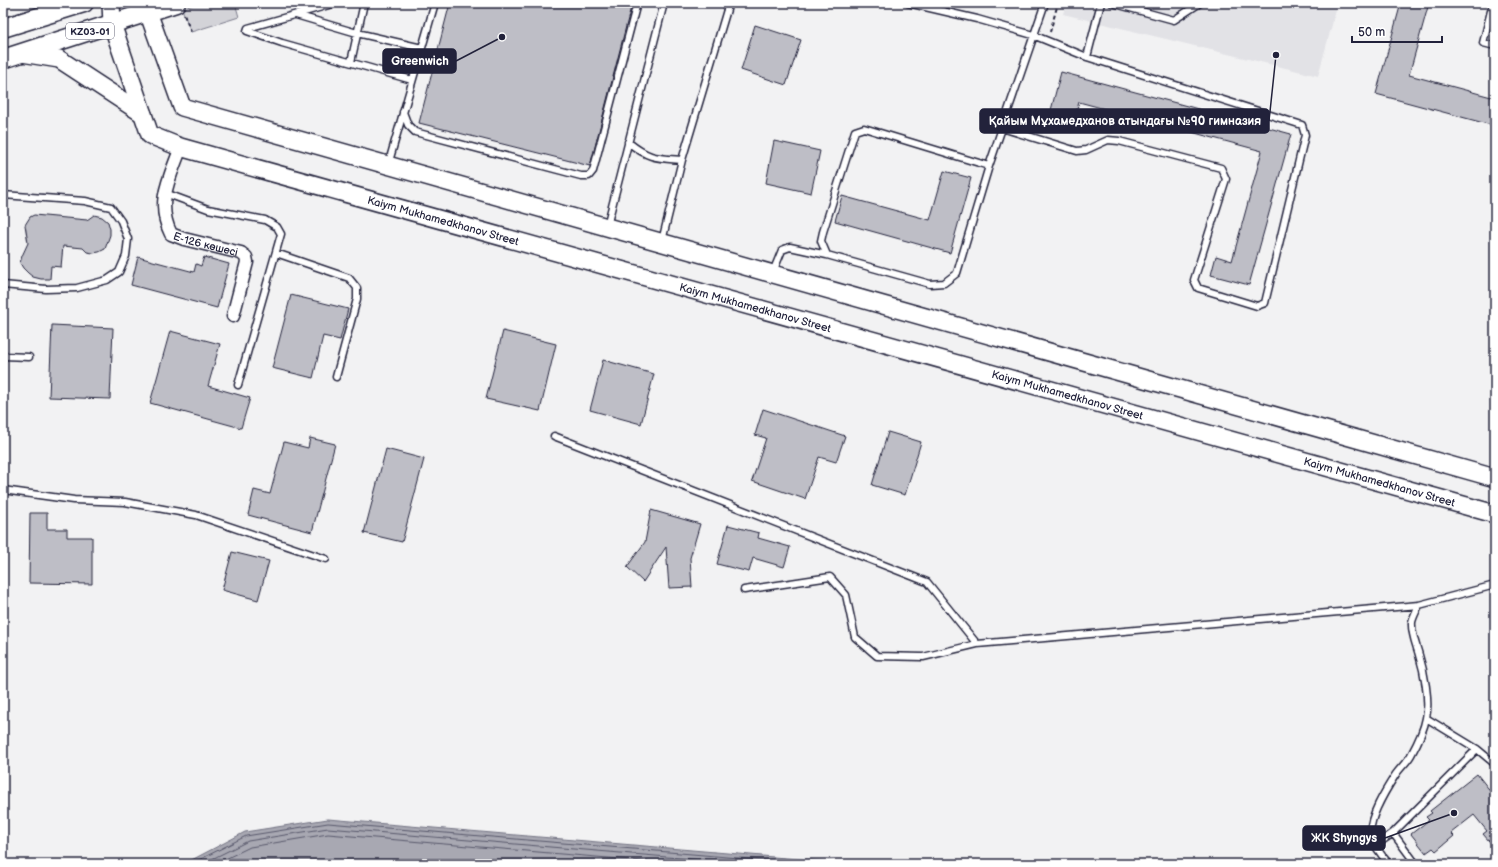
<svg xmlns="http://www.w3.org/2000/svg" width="1498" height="867" font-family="'Balsamiq Sans',sans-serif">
<rect width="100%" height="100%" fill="#f2f2f3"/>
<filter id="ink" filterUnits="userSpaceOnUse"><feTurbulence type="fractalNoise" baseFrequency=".025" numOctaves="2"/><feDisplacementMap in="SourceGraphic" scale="8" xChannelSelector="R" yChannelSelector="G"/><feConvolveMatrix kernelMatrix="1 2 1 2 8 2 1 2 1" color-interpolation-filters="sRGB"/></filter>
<g filter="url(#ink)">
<!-- built -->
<path fill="#e2e2e6" d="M1066 3H1338L1318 76 1063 14Z"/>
<!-- green -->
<path fill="#d3d3d8" stroke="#7a7a8a" d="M197 3H235L239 17 191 32 182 9Z"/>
<!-- water -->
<path fill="#a8a8b2" stroke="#727282" d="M328 819 856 864H184L245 832Z"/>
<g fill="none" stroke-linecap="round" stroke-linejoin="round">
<!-- shore -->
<path stroke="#58586b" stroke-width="1" d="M191 864 246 836 328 823 809 864
M202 864 248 841 328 828 749 864
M215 864 250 847 328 834 678 864"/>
</g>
<!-- building -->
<path fill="#bebec6" stroke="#22223b" d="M450 3H632L590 166 419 123Z
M1401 3H1429L1409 75 1495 98V126L1376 94Z
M755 25 801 40 786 85 741 70Z
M1061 72 1291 134 1249 285 1211 275 1216 256 1232 261 1262 151 1079 102 1074 120 1050 114Z
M774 141 820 151 811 193 766 183Z
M944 171 971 178 950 253 835 221 842 196 930 220Z
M34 215 87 220 94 215 102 217 108 222 110 229V235L105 249 99 252 93 253 87 252 83 248 63 246 61 267 51 266 50 279H41L33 277 28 273 23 268 20 263 22 256 28 243 25 225 30 217Z
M138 257 194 272 196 264 201 266 204 257 229 264 217 308 131 285Z
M291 295 348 309 340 340 323 336 313 378 272 368Z
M52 325 113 328 110 399 49 397Z
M170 331 220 344 208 386 250 398 241 428 150 403Z
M503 331 556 344 540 411 486 399Z
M603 360 654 374 641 424 590 410Z
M763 409 845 436 836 462 819 457 805 499 752 481 766 438 755 435Z
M888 432 921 442 905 495 872 485Z
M310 438 335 444 312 532 248 515 254 490 270 494 284 442 308 448Z
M386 449 424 459 402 542 364 533Z
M651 510 700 524 690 558 692 587 669 588 666 547 643 582 627 567 645 542Z
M30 513H47V529H67V537H92V584L29 583Z
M728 525 759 533 758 538 790 547 784 567 753 558 749 572 717 564Z
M232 552 269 561 258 600 222 590Z
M1477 774 1495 797V848L1483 834 1487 831 1474 815 1451 833 1454 836 1436 851 1433 848 1426 853 1411 834 1429 820 1426 817 1432 813 1430 811Z"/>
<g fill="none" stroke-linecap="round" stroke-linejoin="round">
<defs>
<path id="lane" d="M336 3 248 28 247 31 282 43 412 80
M908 3 977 19 1033 35 1087 57 1302 125 1305 135 1265 303 1257 306 1198 288 1194 280 1226 179 1221 168 1119 141 1108 140 1086 150 1077 151 1002 128
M1112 3 1174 20 1200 3
M1493 3 1483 43 1495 46
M296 15 357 33 422 48
M1087 57 1101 3
M351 62 364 3
M403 112 408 125 415 132 581 176H589L593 171 637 3
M628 142C649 159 656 158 682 160
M388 165 435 3
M989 166 864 128 855 131 823 232 821 241 827 255 930 284 944 283 957 273 989 166 1045 3
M165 193 208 209 265 220 277 227 281 234 238 385
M3 195 85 201 111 207 121 221 128 239 126 256 119 272 107 280 77 288 46 289 3 285
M607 226 664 3
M662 241 682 160 729 3
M276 253 349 278 357 288V299L336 377
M773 272 782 250 790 247 827 255
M3 356 29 357
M554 436 927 582 977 644 1419 605 1495 585
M3 490 74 500 125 502 196 515 326 559
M744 590 830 577 846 595 855 637 877 656 923 657 977 644
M1426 718 1477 749 1495 764
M1393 833 1416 864
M1376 845 1393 833 1477 749
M1389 864C1382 856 1374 846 1371 836 1367 819 1387 788 1396 774 1401 767 1407 762 1411 755 1417 744 1424 730 1426 718 1430 701 1424 671 1419 655 1416 644 1411 633 1412 622 1413 617 1417 610 1419 605"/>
<g id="street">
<path id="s1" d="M181 147C170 178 155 202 171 234L184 239 241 253 246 257 247 262 233 316"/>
</g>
<g id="secondary">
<path id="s2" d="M111 3 112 24 150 135 180 147 1495 514"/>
<path d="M143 3 148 12 182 107 1495 478"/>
<path d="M22 53 59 59 143 114"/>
</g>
<path id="primary" d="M3 28 84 3
M3 59 176 3"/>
</defs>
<!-- lane casing -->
<use href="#lane" stroke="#22223b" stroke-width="9"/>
<!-- street casing -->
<use href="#street" stroke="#22223b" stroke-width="15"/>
<!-- secondary casing -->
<use href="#secondary" stroke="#22223b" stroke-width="20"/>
<!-- primary casing -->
<use href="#primary" stroke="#22223b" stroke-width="21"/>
<!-- path -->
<path stroke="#22223b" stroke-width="2" stroke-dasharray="4 3" stroke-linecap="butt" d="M184 15 191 32
M1050 32 1058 3"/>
<!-- lane -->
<use href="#lane" stroke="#fff" stroke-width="6"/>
<!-- street -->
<use href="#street" stroke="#fff" stroke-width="12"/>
<!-- secondary -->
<use href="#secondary" stroke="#fff" stroke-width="17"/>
<!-- primary -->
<use href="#primary" stroke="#fff" stroke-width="18"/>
</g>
</g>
<g text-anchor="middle" stroke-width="3" stroke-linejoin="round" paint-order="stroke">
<!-- shield labels -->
<rect fill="#fff" stroke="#646476" stroke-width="1" x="66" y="23" width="48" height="16" rx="3"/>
<g font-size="10" font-weight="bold" fill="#22223b">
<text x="90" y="35">KZ03-01</text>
</g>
<!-- street labels -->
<g font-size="11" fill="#22223b" stroke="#fff">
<text dy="4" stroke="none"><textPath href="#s2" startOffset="444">Kaiym Mukhamedkhanov Street</textPath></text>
<text dy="4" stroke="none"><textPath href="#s1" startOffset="127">Е-126 көшесі</textPath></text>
<text dy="4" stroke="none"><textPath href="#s2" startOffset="768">Kaiym Mukhamedkhanov Street</textPath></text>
<text dy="4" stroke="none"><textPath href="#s2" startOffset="1092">Kaiym Mukhamedkhanov Street</textPath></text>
<text dy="4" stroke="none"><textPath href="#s2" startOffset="1416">Kaiym Mukhamedkhanov Street</textPath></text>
</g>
</g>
<!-- callouts -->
<path fill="none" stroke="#22223b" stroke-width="1.5" d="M502 37L456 61M1276 55L1269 121M1454 813L1385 838"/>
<g fill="#22223b" stroke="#fff" stroke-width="1.5">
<circle cx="502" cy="37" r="4"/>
<circle cx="1276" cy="55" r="4"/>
<circle cx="1454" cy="813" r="4"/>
</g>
<g fill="#22223b" stroke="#22223b" stroke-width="1.5">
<rect x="383" y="49" width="73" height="24" rx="4"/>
<rect x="980" y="109" width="289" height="24" rx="4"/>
<rect x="1303" y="826" width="82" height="24" rx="4"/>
</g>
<g font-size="12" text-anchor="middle" font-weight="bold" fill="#fff">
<text x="420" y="65">Greenwich</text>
<text x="1125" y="125">Қайым Мұхамедханов атындағы №90 гимназия</text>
<text x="1344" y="842">ЖК Shyngys</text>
</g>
<!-- margin -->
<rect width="1498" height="867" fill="none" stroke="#fff" stroke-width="16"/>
<rect x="8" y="8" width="1482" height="851" fill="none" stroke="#22223b" stroke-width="1.5" filter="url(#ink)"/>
<!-- scale -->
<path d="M1352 36v6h90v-6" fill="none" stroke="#22223b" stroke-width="2"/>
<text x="1358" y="36" font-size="12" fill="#22223b" stroke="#ffffff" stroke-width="3" paint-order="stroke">50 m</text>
</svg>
